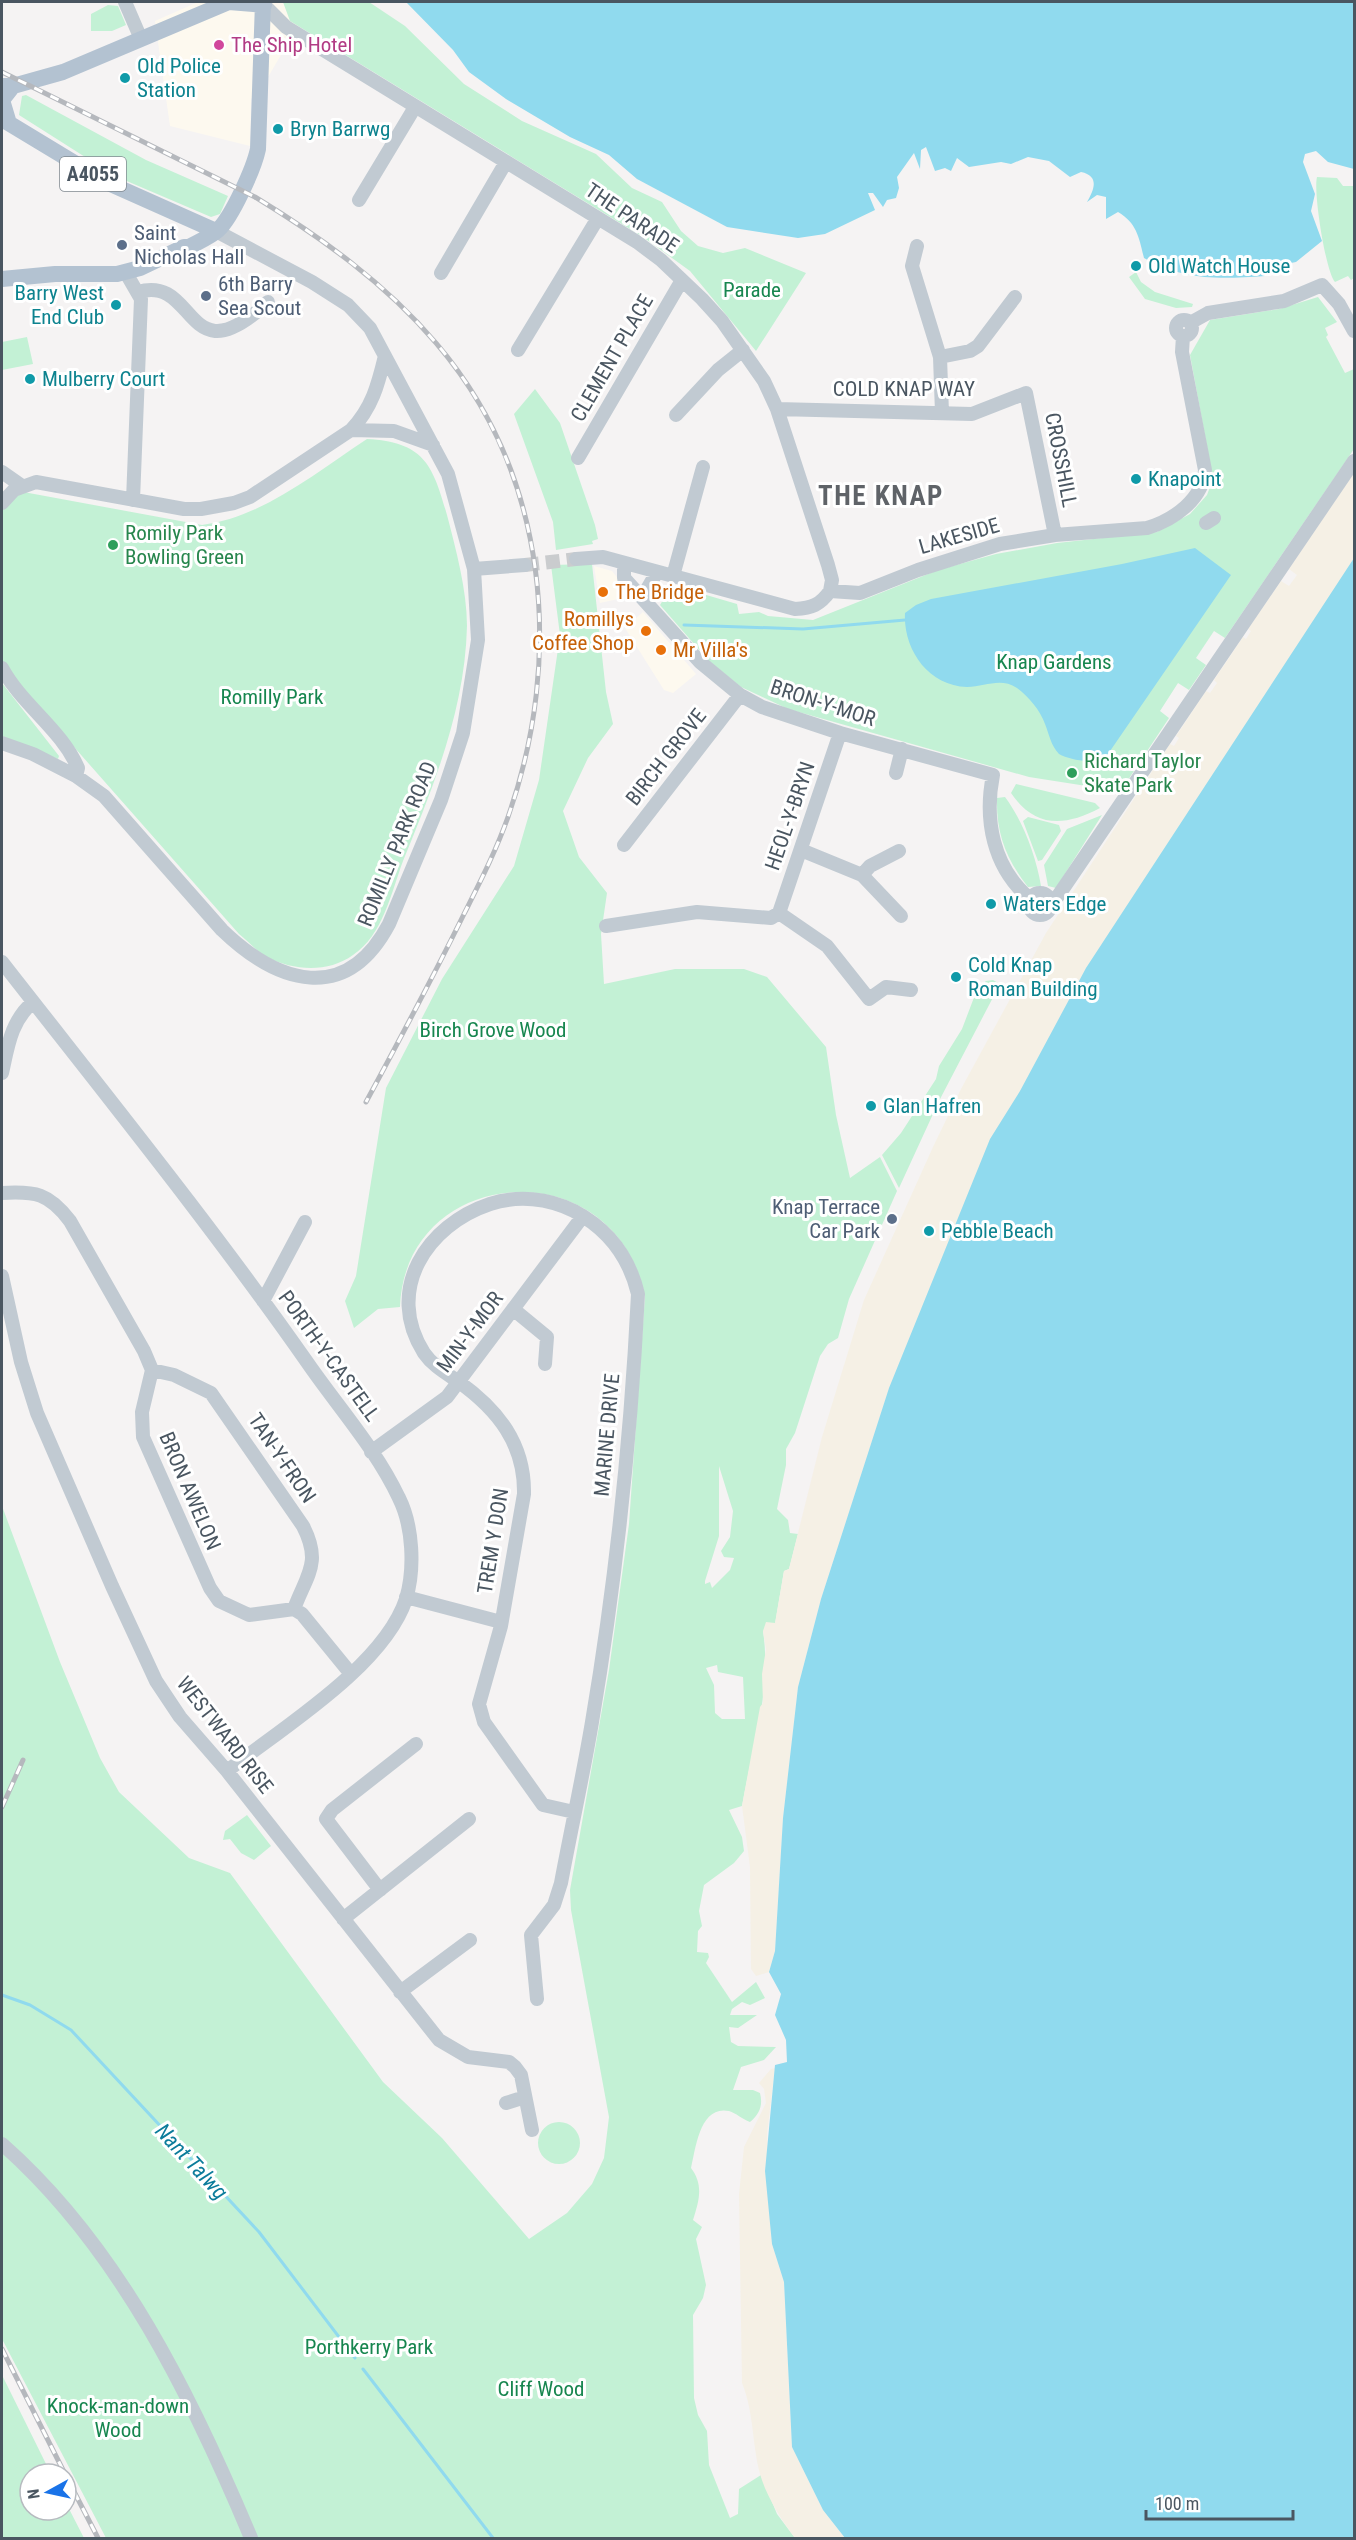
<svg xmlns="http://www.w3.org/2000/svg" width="1356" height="2540" font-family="'Roboto Condensed',sans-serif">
<rect width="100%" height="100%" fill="#f5f3f3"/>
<!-- commercial -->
<path fill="#fdf9ef" d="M198 2H283L290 20 298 26 268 77 251 99 250 146 170 126 155 21Z
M594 566 612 571 628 591 627 597 600 603Z
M643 612 696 674 673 693 664 690 625 628Z"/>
<!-- green -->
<path fill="#c3f1d5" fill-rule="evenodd" d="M283 2H369L405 26 464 84 522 121 596 154 632 188 662 202 681 231 698 246 723 253 745 248 806 273 756 351 690 271 643 237 290 21Z
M108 5 118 6 126 25 112 31H91V14Z
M26 95 146 160 228 196 220 214 211 217 115 176 19 115 22 96Z
M1317 177 1337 178 1343 186H1354V278L1351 280 1348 276 1335 282C1326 273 1313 192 1317 177Z
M1136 272 1141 282 1155 292 1193 304 1192 307 1176 308 1145 299 1129 277Z
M1318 297 1337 322 1325 328 1328 335 1326 337 1345 373 1354 369V449L1225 638 1214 631 1196 658 1206 665 1189 690 1178 683 1160 711 1169 718 1124 786 1112 790 1029 777 788 709 741 687 709 661 660 605 672 585 737 604 739 614 759 612 768 616 813 620 938 570 996 554 1057 543 1157 532 1190 514 1207 495 1213 479 1190 355 1210 320 1279 309Z
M27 337 33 364 2 370V342Z
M535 389 560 423 595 525 598 539 592 541 593 544 556 550 553 522 514 414Z
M367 439C425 442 433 466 447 515 456 550 467 590 467 626 465 709 434 785 403 861 391 893 383 935 353 955 328 973 294 971 267 957 257 952 248 941 239 934L7 671 2 659V511L5 501 18 491 202 525C264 517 316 472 367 439Z
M592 564 606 692 613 724 588 758 563 811 579 857 607 893 601 934 604 984 675 969H744L767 977 826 1047 836 1115 850 1178 880 1157 897 1191 849 1299 838 1338 828 1344 820 1356 795 1433 786 1449V1465L777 1509 788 1520 790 1533 798 1534 789 1569 784 1571 775 1624 763 1631C772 1691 752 1748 742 1806L729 1810 742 1837 744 1851 734 1863 704 1885 699 1911 702 1926 698 1931 697 1952 708 1953 709 1957 706 1963 732 2002 756 1982 765 1998 750 2005 742 2002 732 2009 730 2015H757L738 2028 729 2027 731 2042 738 2046 776 2047 764 2060 741 2067 733 2090H753L760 2093C763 2105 760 2114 750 2122 742 2119 736 2113 729 2111 700 2105 696 2147 691 2168 704 2185 699 2201 693 2220L702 2227 696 2239 706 2285 703 2298 693 2315 694 2398 698 2415 707 2431 709 2465 730 2518 738 2514 739 2489 761 2475 777 2514 795 2538H106L2 2339V1506L60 1662 100 1758 119 1792 189 1858 230 1873 383 2082 442 2138 529 2239 567 2213 592 2184 604 2158 609 2117 571 1910 570 1890 609 1670 629 1524 645 1296C613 1147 405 1165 400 1307L378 1309 354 1328 345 1301 356 1276 386 1088 442 979 514 866 539 780 560 635 551 565ZM719 1466 733 1511 730 1537 721 1551 724 1557 734 1558 730 1570 712 1588 710 1582 705 1584V1581L719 1536ZM717 1665 718 1672 743 1677 745 1719H722L715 1713 714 1685 706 1668Z
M2 683 59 756 58 759 2 736Z
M1016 784 1095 803 1100 808C1064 827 1035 828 1011 793Z
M1005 797C1023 821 1036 856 1041 886L1028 887C1006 859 996 833 997 798Z
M1102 815 1056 888 1048 886 1044 865 1067 829Z
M1028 817 1059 825 1061 831 1042 860 1038 861 1023 821Z
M993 980 1000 984 939 1101 899 1188 882 1155 901 1133 936 1079 939 1066 962 1029 978 987 986 981Z
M247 1815 271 1846 254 1860 241 1853 230 1839 223 1840 225 1831Z
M538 2143a21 21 0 1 1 42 0a21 21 0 1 1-42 0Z
M2 2375 51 2474H30V2510H66V2503L84 2538H2Z"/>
<!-- sand -->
<path fill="#f5f0e5" d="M1354 473V612L890 1386 821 1599 798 1687 783 1818 775 1951 769 1972 756 1976 751 1969 750 1867 742 1806 760 1707 763 1703 762 1674 766 1649 763 1631 766 1622 775 1623 784 1571 789 1569 822 1437 864 1300 933 1147 961 1089 1046 933 1170 744 1174 746 1179 738 1176 736 1206 691 1210 693 1217 683 1214 680 1243 637 1246 639 1251 631 1248 629 1281 581 1289 586 1297 575 1289 569Z
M775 2068 767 2134 772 2244 784 2282 792 2447 823 2510 845 2538H795C781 2519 767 2498 760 2474 752 2444 754 2412 742 2383L739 2194 744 2147 766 2103 764 2089 759 2083 771 2069Z"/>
<!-- water -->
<path fill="#90daee" d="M406 2H1354V169L1328 162 1316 151 1305 154 1303 162 1315 194 1311 211 1322 241 1296 262 1266 268 1265 276C1220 279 1184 281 1144 258 1139 238 1137 223 1118 212L1106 219V197L1097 195 1087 202C1094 190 1100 176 1081 172L1070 177 1049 161 1028 157 1011 164 1001 162 969 167 957 158 951 171 945 168 935 171 926 147 921 150 920 169 914 153 897 177 899 188 896 198 887 200 883 207 873 193H868L875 210 825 234 798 238 727 227 637 179 609 155 570 137 506 99 469 72 453 50Z
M1195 548 1231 575 1108 754C1097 765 1072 761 1059 754 1051 746 1049 734 1045 724 1040 710 1029 697 1017 688 1000 677 985 687 967 687 928 686 903 649 905 613L916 605 931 599 1122 564Z
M1354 558V2538H845L823 2510 792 2447 784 2282 772 2244 765 2171 775 2065 787 2062 786 2040 775 2015 781 1994 769 1972 775 1951 783 1818 798 1687 821 1599 889 1388 990 1139 1020 1091 1086 968Z"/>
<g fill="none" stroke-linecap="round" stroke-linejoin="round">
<!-- stream -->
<path stroke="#90daee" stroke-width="3" d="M684 625 803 629 905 620
M2 1995 30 2005 71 2030 259 2232 355 2358
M363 2369 493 2538"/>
<!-- minor-tunnel -->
<path stroke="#caccce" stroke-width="14" stroke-dasharray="14 7" stroke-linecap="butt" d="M525 565 576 559"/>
<!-- minor -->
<path stroke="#c1cad2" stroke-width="14" d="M125 2 141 39
M264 5 286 27 637 242 661 260 702 299 722 321 764 381 777 409 828 565 832 580 830 591
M359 200 415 107
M917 246 912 266 940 357 942 413
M126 273 141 299 133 500
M441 273 506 162
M138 292C198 274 184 380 268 302
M1176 328a8 8 0 1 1 16 0a8 8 0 1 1-16 0Z
M1190 323 1208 313 1284 301 1322 285 1339 304 1354 331
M518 350 598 218
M940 357 970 351 978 346 1015 297
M777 409 972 414 1026 393 1055 535
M676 415 718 370 743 350
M351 430C372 408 378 385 385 356
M578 458 682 280
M2 472 22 486
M2 503 14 490 36 482 184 509H201L234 503 250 497 351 430 394 431 433 445
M1206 523 1214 518
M576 559 603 557 795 609C812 608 820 605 830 591
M624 564V578L700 662 740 695 762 707 840 733 993 775C984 820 993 867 1029 898
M474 569 525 565
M673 576 703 467
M830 591 860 593 918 570 1000 544 1055 535 1147 528C1174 520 1203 499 1205 470L1182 352 1183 336
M642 598 657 572
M2 668C22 705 62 730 78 768L76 776
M2 743 33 754 76 776 104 796 222 930C278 984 346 1005 389 924L441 800 463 733 478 640 474 569 448 474 370 328 348 305 312 282 216 231
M896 773 902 749
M624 845 740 695
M801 850 862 875 901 916
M862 875 870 866 899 851
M1029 904a11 11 0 1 1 22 0a11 11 0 1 1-22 0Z
M1058 896 1354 461
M779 913 840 733
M606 926 697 912 771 918 779 913 827 946 869 999 886 987 911 990
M2 962C105 1094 211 1225 307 1362 338 1407 376 1449 399 1498 413 1526 415 1569 406 1599 384 1666 282 1728 227 1771
M2 1073C8 1046 11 1021 33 1002
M2 1193C35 1191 49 1193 70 1221L144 1351 152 1370 142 1412 143 1437 210 1588 219 1601 249 1615 294 1609 302 1614 351 1674
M2 1276 21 1362 37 1413 112 1586 156 1681 180 1717 227 1771 439 2040 468 2057 509 2062 515 2067 521 2075 532 2130
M263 1301 305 1222
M513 1309 547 1337 545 1364
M152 1370 174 1375 211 1393 303 1526C322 1563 307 1574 294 1609
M371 1452 447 1397 583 1216
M406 1597 501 1622
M380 1890 326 1819 332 1810 416 1744
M343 1919 469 1819
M400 1992 470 1940
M537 1999 531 1935 554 1905 561 1883C571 1829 583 1776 592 1722 616 1580 631 1437 638 1294 629 1256 608 1229 574 1211 548 1198 518 1195 490 1204 427 1225 384 1290 424 1353 433 1366 446 1373 459 1382 498 1410 525 1444 524 1494L501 1626 479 1704 484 1722 543 1805 574 1812
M506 2103 525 2097
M2 2144C119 2247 192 2397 251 2538"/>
<!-- major -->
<path stroke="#b3c2d1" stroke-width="16" d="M2 86H13L63 72 229 2 264 5
M2 119 106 182 216 231
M8 120 2 100 13 86
M2 279 55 274H117L140 268 184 247H189C198 242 210 237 218 230 232 217 254 168 258 149L263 2"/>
<defs>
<path id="rail" d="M2 72 255 197C322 238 385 283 436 343 549 475 564 658 508 817 496 851 480 882 464 914 433 977 400 1039 366 1102
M2 1807 23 1760
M2 2349 65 2474
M66 2476 98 2538"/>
</defs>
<!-- rail casing -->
<use href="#rail" stroke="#b5b8bd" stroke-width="5"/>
<!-- rail -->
<use href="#rail" stroke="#fff" stroke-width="3" stroke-dasharray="9" stroke-linecap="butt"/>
</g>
<!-- markers -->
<circle fill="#d1479c" stroke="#fff" stroke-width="2" cx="219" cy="45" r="6"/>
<g fill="#0f9aa8" stroke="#fff" stroke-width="2">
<circle cx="125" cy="78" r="6"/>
<circle cx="278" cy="129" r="6"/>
<circle cx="1136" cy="266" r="6"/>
<circle cx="116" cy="305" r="6"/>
<circle cx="30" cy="379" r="6"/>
<circle cx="1136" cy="479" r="6"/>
<circle cx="991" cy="904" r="6"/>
<circle cx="956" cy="977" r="6"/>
<circle cx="871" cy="1106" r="6"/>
<circle cx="929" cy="1231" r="6"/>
</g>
<g fill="#5c6f8a" stroke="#fff" stroke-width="2">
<circle cx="122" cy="245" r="6"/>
<circle cx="206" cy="296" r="6"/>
<circle cx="892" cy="1219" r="6"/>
</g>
<g fill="#2e9e5b" stroke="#fff" stroke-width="2">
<circle cx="113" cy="545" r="6"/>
<circle cx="1072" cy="773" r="6"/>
</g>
<g fill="#e8710a" stroke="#fff" stroke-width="2">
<circle cx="603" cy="592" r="6"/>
<circle cx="646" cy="631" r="6"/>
<circle cx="661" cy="650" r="6"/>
</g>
<g text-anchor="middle" stroke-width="6" stroke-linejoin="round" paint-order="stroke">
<!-- shield labels -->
<rect fill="#fff" stroke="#808990" stroke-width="1.5" x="60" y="157" width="66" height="34" rx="4.5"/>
<g font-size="20" font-weight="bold" fill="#4a5661">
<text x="93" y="181">A4055</text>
</g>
<!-- hotel labels -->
<g font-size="21" fill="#b23c85" stroke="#fff" text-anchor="start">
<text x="231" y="52">The Ship Hotel</text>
</g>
<!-- culture labels -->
<g font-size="21" fill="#0d838f" stroke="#fff" text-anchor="start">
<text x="137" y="73">Old Police<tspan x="137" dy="24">Station</tspan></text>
<text x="290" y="136">Bryn Barrwg</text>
<text x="1148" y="273">Old Watch House</text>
<text x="104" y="300" text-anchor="end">Barry West<tspan x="104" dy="24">End Club</tspan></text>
<text x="42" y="386">Mulberry Court</text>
<text x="1148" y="486">Knapoint</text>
<text x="1003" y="911">Waters Edge</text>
<text x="968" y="972">Cold Knap<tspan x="968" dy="24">Roman Building</tspan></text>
<text x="883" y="1113">Glan Hafren</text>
<text x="941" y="1238">Pebble Beach</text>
</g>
<!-- street labels -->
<g font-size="21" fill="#4a5661" stroke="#fff">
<text transform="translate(632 218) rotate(34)" y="7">THE PARADE</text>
<text transform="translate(612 358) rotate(-60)" y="7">CLEMENT PLACE</text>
<text x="904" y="396">COLD KNAP WAY</text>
<text transform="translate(1061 460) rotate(79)" y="7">CROSSHILL</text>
<text transform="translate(959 536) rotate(-16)" y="7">LAKESIDE</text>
<text transform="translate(823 703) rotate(18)" y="7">BRON-Y-MOR</text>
<text transform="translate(666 757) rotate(-52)" y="7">BIRCH GROVE</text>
<text transform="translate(790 816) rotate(-71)" y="7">HEOL-Y-BRYN</text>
<text transform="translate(397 844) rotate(-68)" y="7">ROMILLY PARK ROAD</text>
<text transform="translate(470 1332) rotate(-53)" y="7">MIN-Y-MOR</text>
<text transform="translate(329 1356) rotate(54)" y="7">PORTH-Y-CASTELL</text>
<text transform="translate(607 1435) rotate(-85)" y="7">MARINE DRIVE</text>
<text transform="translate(282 1458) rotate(56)" y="7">TAN-Y-FRON</text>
<text transform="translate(190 1491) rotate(67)" y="7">BRON AWELON</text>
<text transform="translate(493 1541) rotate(-81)" y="7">TREM Y DON</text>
<text transform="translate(225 1735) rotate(52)" y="7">WESTWARD RISE</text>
</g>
<!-- service labels -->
<g font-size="21" fill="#4e5e75" stroke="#fff" text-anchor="start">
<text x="134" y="240">Saint<tspan x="134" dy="24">Nicholas Hall</tspan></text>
<text x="218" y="291">6th Barry<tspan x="218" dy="24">Sea Scout</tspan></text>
<text x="880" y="1214" text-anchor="end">Knap Terrace<tspan x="880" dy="24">Car Park</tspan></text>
</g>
<!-- park labels -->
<g font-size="21" fill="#17864f" stroke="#fff">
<text x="752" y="297">Parade</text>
<text x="1054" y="669">Knap Gardens</text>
<text x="272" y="704">Romilly Park</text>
<text x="493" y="1037">Birch Grove Wood</text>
<text x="369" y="2354">Porthkerry Park</text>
<text x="541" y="2396">Cliff Wood</text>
<text x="118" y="2413">Knock-man-down<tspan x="118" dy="24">Wood</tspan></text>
</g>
<!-- leisure labels -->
<g font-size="21" fill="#27864d" stroke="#fff" text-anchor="start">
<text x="125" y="540">Romily Park<tspan x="125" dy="24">Bowling Green</tspan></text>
<text x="1084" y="768">Richard Taylor<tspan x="1084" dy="24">Skate Park</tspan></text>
</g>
<!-- food labels -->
<g font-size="21" fill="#c56008" stroke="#fff" text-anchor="start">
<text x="615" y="599">The Bridge</text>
<text x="634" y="626" text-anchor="end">Romillys<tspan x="634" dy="24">Coffee Shop</tspan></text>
<text x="673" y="657">Mr Villa's</text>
</g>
<!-- water labels -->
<g font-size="22" font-style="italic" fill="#0c7c9b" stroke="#fff">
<text transform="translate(192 2161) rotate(47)" y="8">Nant Talwg</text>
</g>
<!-- district labels -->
<g font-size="27" font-weight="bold" letter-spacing="1.5" fill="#5f6368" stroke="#fff">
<text x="881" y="505">THE KNAP</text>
</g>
</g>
<!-- border -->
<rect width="1356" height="2540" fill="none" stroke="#4a5661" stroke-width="6"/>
<!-- north arrow -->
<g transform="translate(48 2492) rotate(262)"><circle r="28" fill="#ffffff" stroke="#b7bbc0" stroke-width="1.5"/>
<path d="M0-4.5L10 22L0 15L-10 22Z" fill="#1a73e8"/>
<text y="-9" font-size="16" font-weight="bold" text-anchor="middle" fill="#4a5661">N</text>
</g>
<!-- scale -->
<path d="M1146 2510v9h147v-9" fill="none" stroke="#4a5661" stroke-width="3"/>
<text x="1155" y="2510" font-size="18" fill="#4a5661" stroke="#ffffff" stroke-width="4.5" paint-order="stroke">100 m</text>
</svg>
